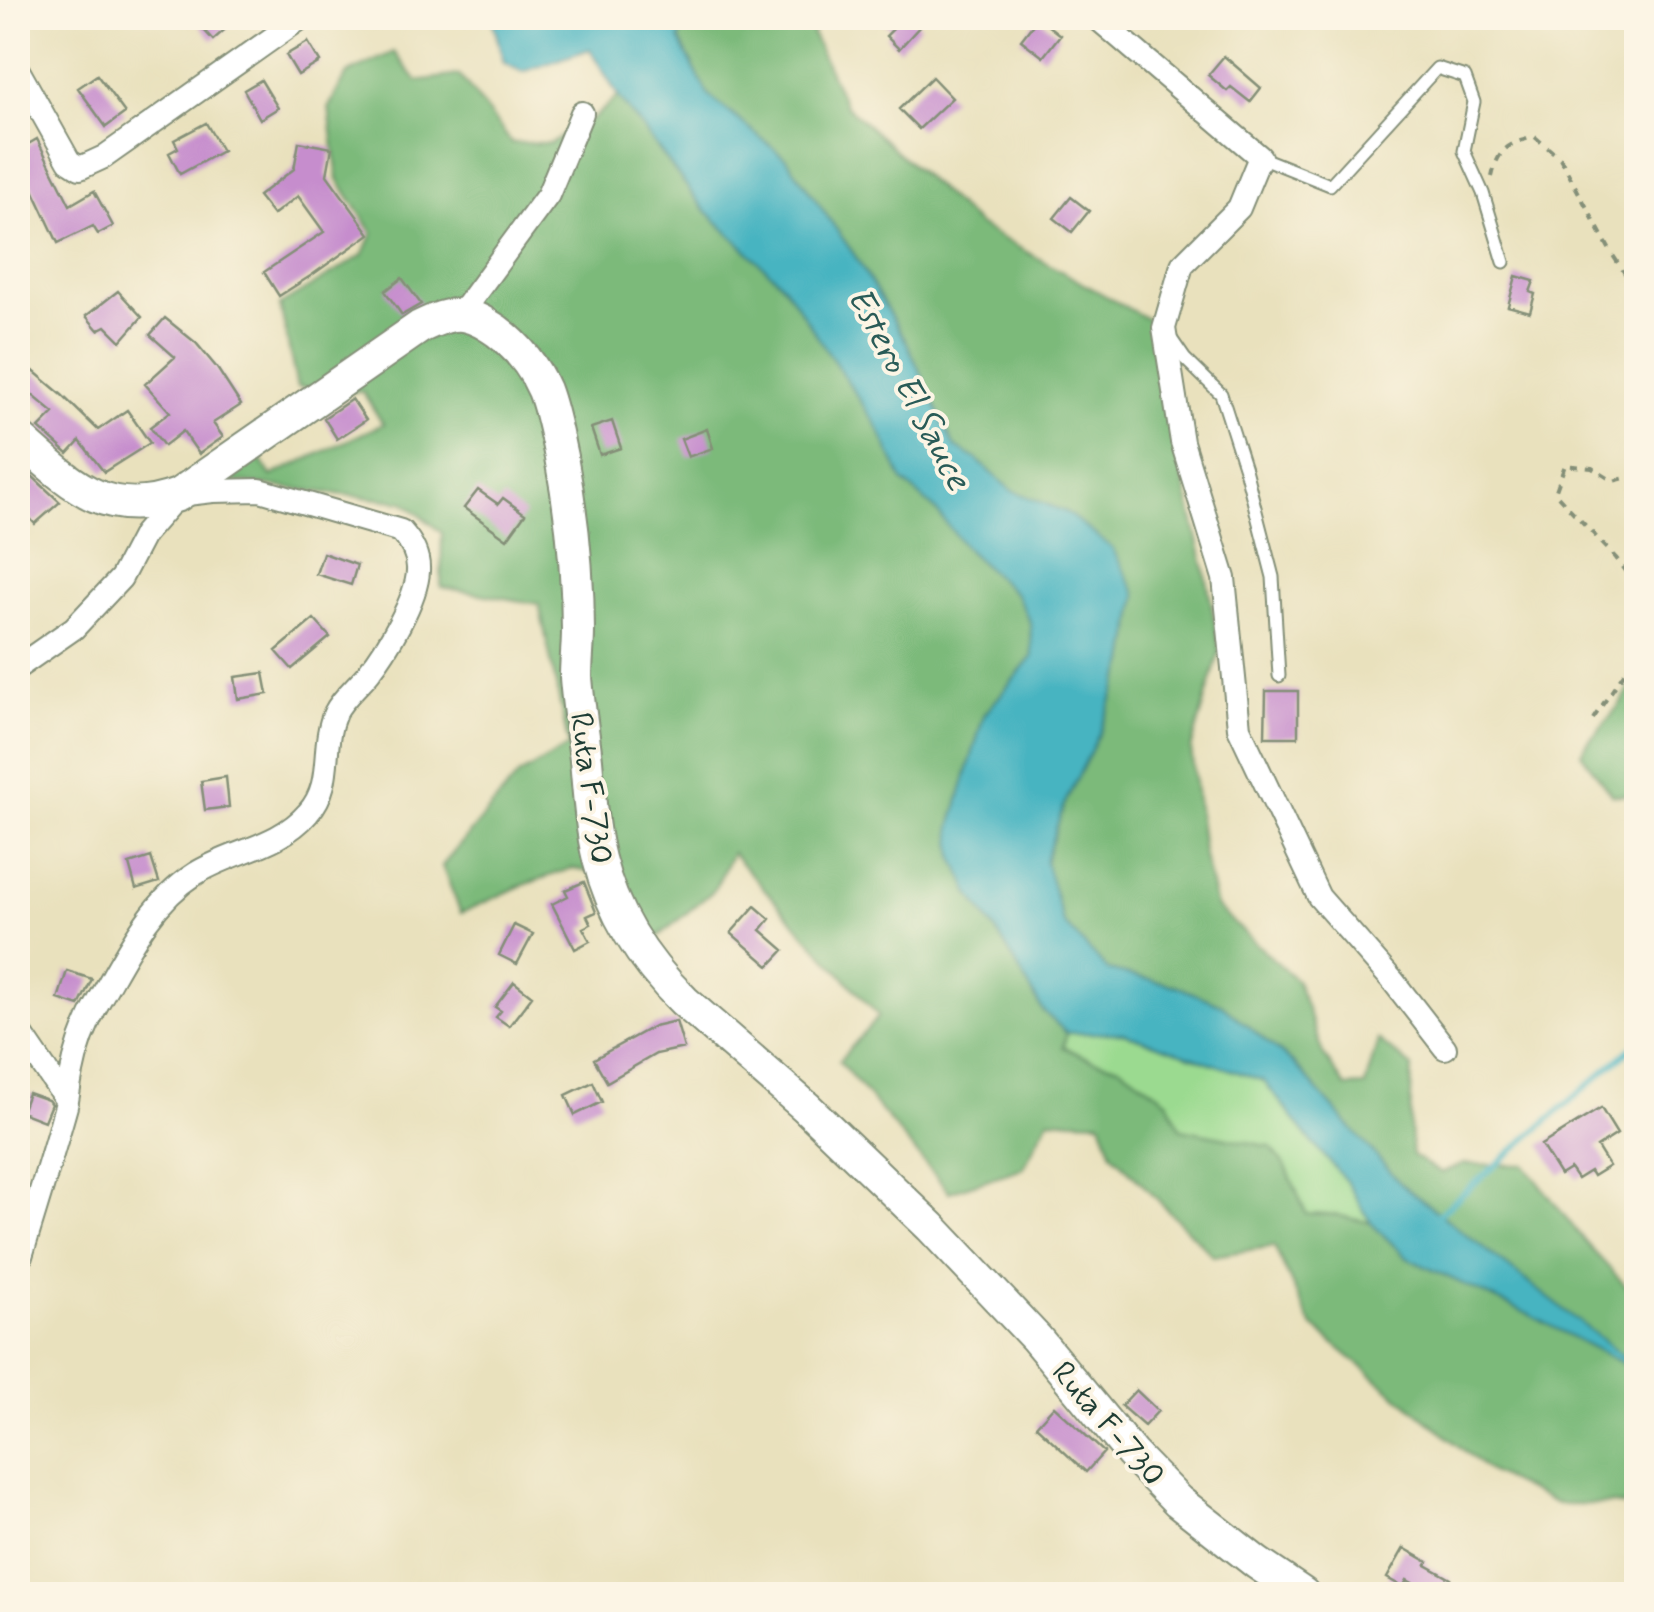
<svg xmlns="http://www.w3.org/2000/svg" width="1654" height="1612" font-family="Mynerve,sans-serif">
<rect width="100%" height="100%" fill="#fcf5e5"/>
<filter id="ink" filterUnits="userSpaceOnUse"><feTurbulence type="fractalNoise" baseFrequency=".01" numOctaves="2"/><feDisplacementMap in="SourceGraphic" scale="20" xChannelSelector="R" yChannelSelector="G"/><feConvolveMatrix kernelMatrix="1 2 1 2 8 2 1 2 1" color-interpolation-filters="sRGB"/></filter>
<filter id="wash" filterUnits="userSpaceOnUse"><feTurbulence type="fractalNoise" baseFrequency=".0048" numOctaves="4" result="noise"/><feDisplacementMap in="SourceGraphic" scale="40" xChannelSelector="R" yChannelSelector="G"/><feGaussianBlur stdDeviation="2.25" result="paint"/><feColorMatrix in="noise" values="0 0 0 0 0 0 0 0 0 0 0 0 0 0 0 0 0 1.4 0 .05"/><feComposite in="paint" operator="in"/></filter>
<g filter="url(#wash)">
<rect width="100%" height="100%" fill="#e9e1bd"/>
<!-- green -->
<path fill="#9bda90" stroke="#5d8c62" stroke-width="2.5" d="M1067 1033H1123L1264 1081 1306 1135 1347 1182 1371 1223 1336 1215 1306 1214 1287 1169 1271 1147 1181 1129 1167 1100 1119 1066 1091 1060 1063 1047Z"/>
<!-- forest -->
<path fill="#7cba7a" stroke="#4e7c57" stroke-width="2.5" d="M688 18H827L812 33 845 105 978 225 1158 325 1178 455 1205 570 1220 650 1191 749 1203 852 1216 907 1297 981 1323 1054 1345 1087 1365 1086 1378 1040 1412 1067 1410 1126 1412 1155 1441 1173 1464 1164 1525 1165 1585 1242 1636 1297V1507L1612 1504H1557L1490 1472 1311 1325 1274 1246 1213 1256 1112 1153 1101 1121 1049 1119 1023 1168 949 1192 839 1061 879 1016 732 853 714 890 653 941 617 878 572 868 518 887 461 913 442 866 518 776 569 746 539 604 441 587 442 533 404 502 212 479 256 451 271 476 383 424 363 392 297 387 280 305 363 255 373 233 338 180 329 107 347 74 394 52 417 81 459 75 512 143H550L594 118 618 96 704 209 784 286 878 427 903 481 935 509 968 551 1016 594 1030 622 1032 657 984 715 951 827 970 894 1004 943 1043 1011 1067 1033 1063 1047 1091 1060 1119 1066 1167 1100 1181 1129 1271 1147 1287 1169 1306 1214 1336 1215 1371 1223 1407 1258 1528 1314 1624 1364 1629 1361 1401 1184 1294 1064 1222 1005 1176 986 1108 970 1063 922 1045 862 1064 805 1100 732 1126 662 1137 595 1111 548 1066 512 1011 490 976 459 954 446 907 343 855 256 787 159 708 95 679 38Z
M1636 653V795H1612L1581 753C1593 731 1615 716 1627 693 1633 682 1634 666 1636 653Z"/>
<!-- water -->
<path fill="#46b4c1" stroke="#32787a" stroke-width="2.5" d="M492 18H688L679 39 708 95 787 159 855 256 907 343 954 446 976 459 1011 490 1066 512 1112 548 1137 595 1126 662 1100 732 1064 805 1045 861 1063 922 1108 970 1176 986 1222 1005 1294 1064 1401 1184 1630 1361 1625 1364 1528 1314 1407 1258 1371 1223 1347 1182 1306 1135 1264 1081 1123 1033H1067L1043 1011 1004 943 970 894 954 858 951 827 984 715 1032 657 1030 622 1016 594 968 551 935 509 903 481 878 427 784 286 704 209 618 96 590 49 523 72 504 63Z"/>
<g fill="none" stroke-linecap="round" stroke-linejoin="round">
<!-- stream -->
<path stroke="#46b4c1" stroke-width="6" d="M1437 1216 1636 1044"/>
</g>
<g id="blocks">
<!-- building -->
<path fill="#c68dcd" d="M193 18H238L213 40Z
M879 18H911L920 26 899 49 886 36 893 29Z
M1038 18 1060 35 1043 57 1021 40Z
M308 42 320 62 298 75 286 55Z
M1224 56 1261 88 1250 102 1231 87 1227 91 1208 75Z
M97 75 125 113 106 127 78 88Z
M932 77 952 98 919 129 899 109Z
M261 80 278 108 260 119 244 90Z
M206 123 222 151 180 174 169 153 178 148 174 140Z
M37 139 70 205 94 191 113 226 98 234 93 226 58 243 28 179 26 180 18 166V150Z
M299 142 332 148 327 175 370 234 312 275 279 296 264 272 324 232 298 196 273 215 258 196 294 169Z
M1071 197 1089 211 1072 232 1054 218Z
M1516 276 1534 281 1530 292 1535 294 1530 312 1508 306Z
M402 278 421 304 402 315 385 291Z
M118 291 142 317 121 341 106 326 98 330 86 316Z
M165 318 196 343 217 368 241 405 213 423 223 437 199 454 183 431 164 446 150 427 170 412 145 384 175 357 150 335Z
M18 358 62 395 98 430 127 410 150 443 104 472 80 441 68 454 39 428 54 413 18 383Z
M352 399 366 420 337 439 324 418Z
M612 421 621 448 600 455 591 428Z
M707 429 713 448 688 457 681 439Z
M18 463 60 502 35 524 18 505Z
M478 490 498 504 503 498 525 514 507 539 464 508Z
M323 553 357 565 351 585 316 574Z
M314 619 330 637 292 669 276 651Z
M264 673 268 694 238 699 235 677Z
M1266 691H1298V737H1265Z
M226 777 229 807 205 810 201 781Z
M151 857 159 882 136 889 129 864Z
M584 882 596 912 587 916 591 924 583 928 590 941 575 949 552 904 568 896 565 890Z
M755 906 770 919 761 930 784 950 769 966 731 933Z
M514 925 533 934 517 964 499 955Z
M67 971 92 979 79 1006 58 999Z
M514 982 532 996 509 1026 496 1017 501 1011 495 1007Z
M676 1021 684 1048 656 1054 607 1082 594 1059 654 1026Z
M593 1082 602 1102 575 1115 566 1095Z
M28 1093 48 1100 51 1104 44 1121 21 1112Z
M1601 1108 1617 1134 1597 1147 1609 1166 1593 1176 1590 1171 1577 1179 1570 1169 1560 1175 1541 1145Z
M1136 1390 1158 1411 1144 1426 1121 1406Z
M1054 1406 1104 1452 1086 1472 1036 1426Z
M1404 1548 1428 1562 1426 1565 1451 1579 1442 1594H1432L1407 1580 1403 1587 1387 1578Z"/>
</g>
</g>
<g filter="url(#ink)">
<use href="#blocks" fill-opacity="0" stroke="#848f78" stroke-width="2.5"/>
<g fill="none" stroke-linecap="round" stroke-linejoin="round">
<defs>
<path id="lane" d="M1260 157 1330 185 1437 68 1465 77 1474 102 1464 151 1483 193 1504 262
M1172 340 1185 359 1221 394 1245 469 1273 577 1279 676"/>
<path id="street" d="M1097 18 1260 157 1239 208 1182 265 1164 328 1182 442 1224 578 1239 728 1319 897 1393 981 1445 1048
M18 70 69 161 80 168 104 157 301 18
M461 313 548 195 582 113
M18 667 74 628 121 578 144 534 178 495 213 491 260 490 401 531C411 542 419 555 418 571 417 599 386 651 369 672 358 686 343 697 335 713 320 746 335 783 308 813 279 847 231 851 195 874 150 903 126 954 100 999 86 1023 76 1050 71 1077 69 1087 68 1097 66 1106 51 1160 34 1213 18 1266
M18 1029 67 1101"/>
<path id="secondary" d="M18 437C69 482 105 522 178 495L420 327C453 311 465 309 497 331 517 346 534 367 544 390 552 411 556 434 561 457 572 514 578 573 578 631 578 646 576 662 576 677 578 705 583 733 586 760 589 793 591 827 599 859 613 915 643 961 684 1001L806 1107 931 1227 1036 1338 1132 1454 1178 1501 1257 1563 1303 1594"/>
</defs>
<!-- lane casing -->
<use href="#lane" stroke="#848f78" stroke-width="15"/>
<!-- street casing -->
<use href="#street" stroke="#848f78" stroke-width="26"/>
<!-- secondary casing -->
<use href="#secondary" stroke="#848f78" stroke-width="36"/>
<!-- path -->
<path stroke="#848f78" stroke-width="4" stroke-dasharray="8 8" stroke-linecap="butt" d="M1492 177C1498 149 1508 143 1535 137L1560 158 1612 254 1636 290
M1636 472 1634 476 1613 481 1592 468 1565 465 1555 493 1616 558 1636 584
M1593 719 1636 655"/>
<!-- lane -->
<use href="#lane" stroke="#fff" stroke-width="11"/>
<!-- street -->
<use href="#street" stroke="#fff" stroke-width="22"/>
<!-- secondary -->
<use href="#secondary" stroke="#fff" stroke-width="32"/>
</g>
</g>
<g text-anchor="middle" stroke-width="8" stroke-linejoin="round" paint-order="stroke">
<!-- street labels -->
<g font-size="32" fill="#1f3d34" stroke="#fcf5e5">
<text transform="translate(592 788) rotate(82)" y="11">Ruta F-730</text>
<text transform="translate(1109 1423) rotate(49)" y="11">Ruta F-730</text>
</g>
<!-- water labels -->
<g font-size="35" font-style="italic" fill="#295b57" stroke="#fcf5e5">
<text transform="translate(910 388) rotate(62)" y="12">Estero El Sauce</text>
</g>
</g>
<!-- margin -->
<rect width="1654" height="1612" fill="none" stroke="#fcf5e5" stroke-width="60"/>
</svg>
